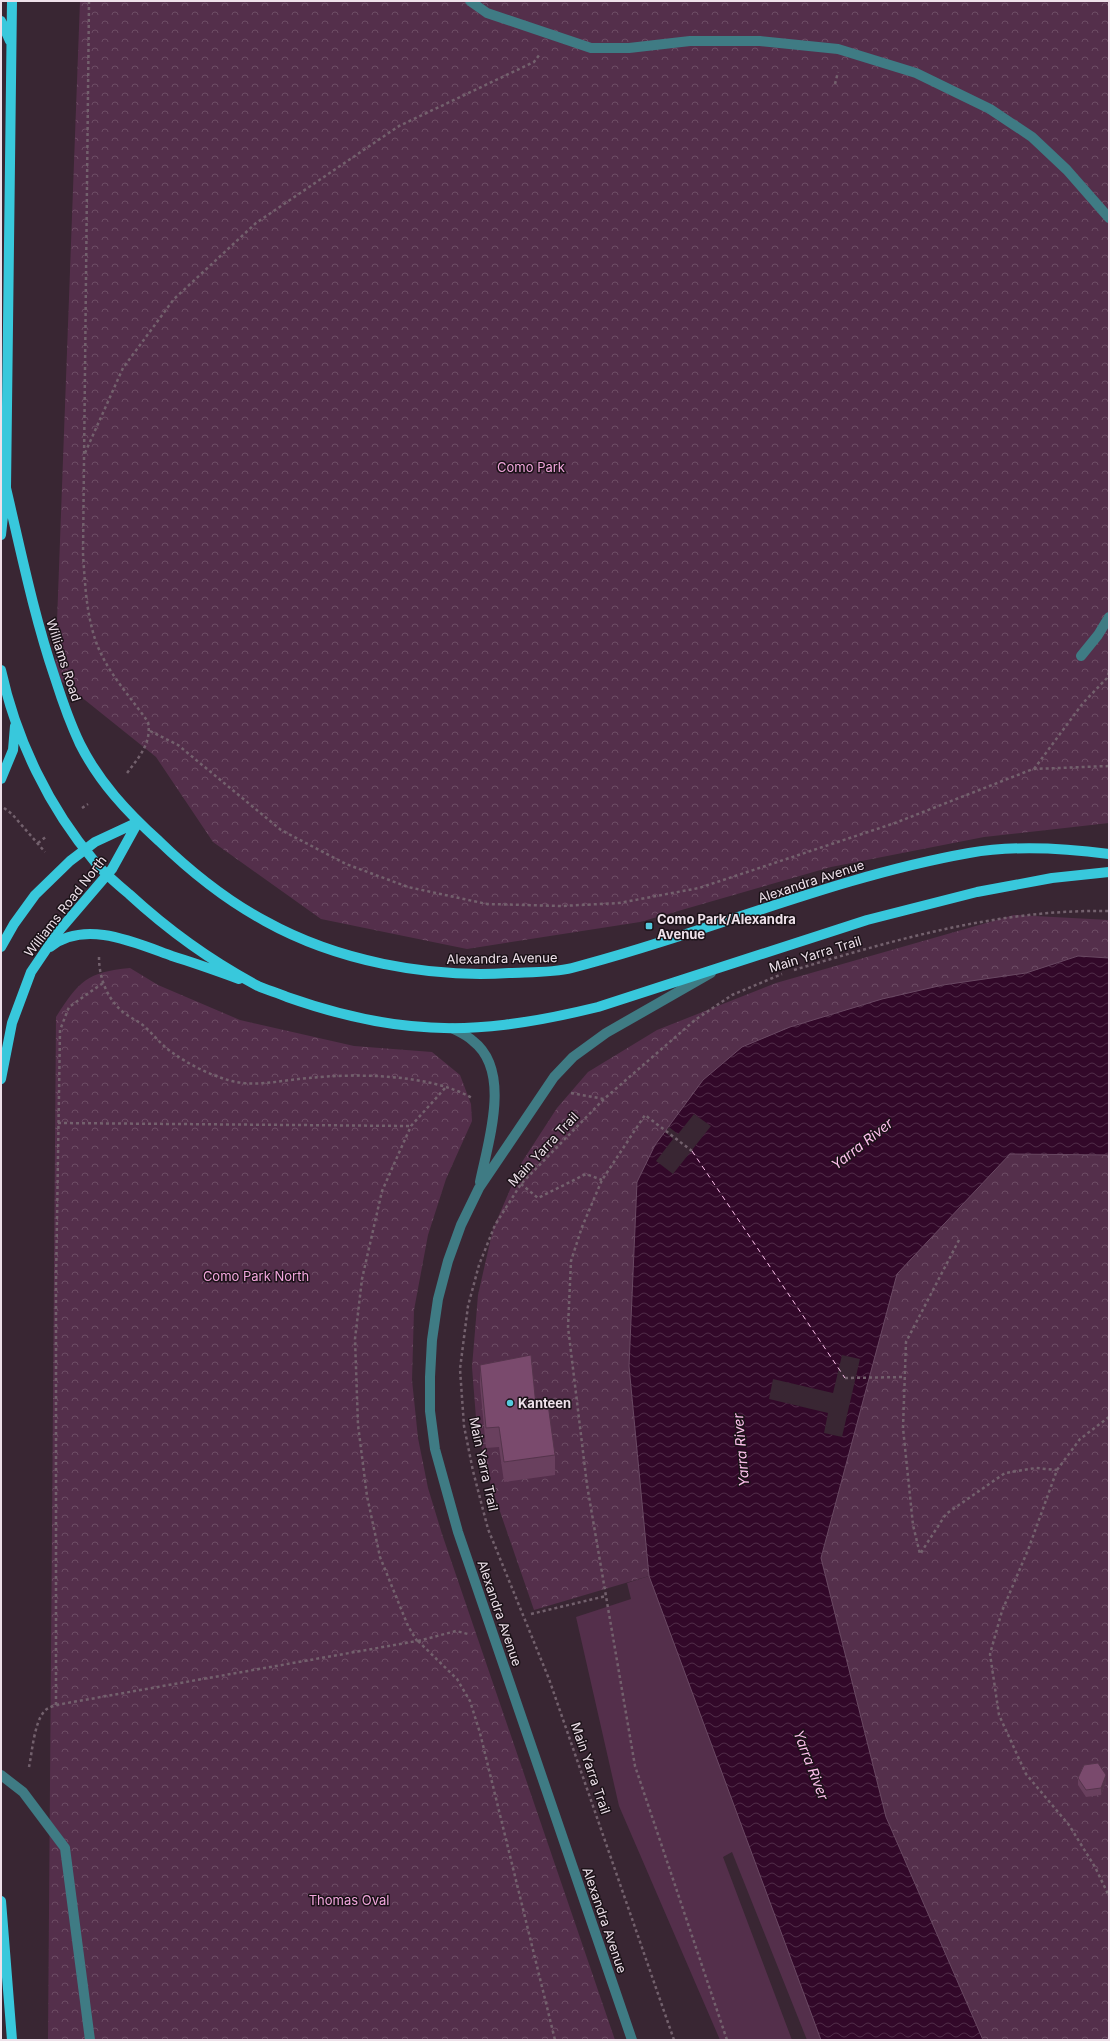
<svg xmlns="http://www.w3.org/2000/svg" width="1110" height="2041" font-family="Inter,sans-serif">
<defs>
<pattern id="forest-crowns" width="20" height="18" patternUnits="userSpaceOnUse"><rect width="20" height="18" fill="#542f4b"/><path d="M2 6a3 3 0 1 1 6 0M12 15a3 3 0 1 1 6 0" fill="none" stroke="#6d4d65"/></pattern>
<pattern id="water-waves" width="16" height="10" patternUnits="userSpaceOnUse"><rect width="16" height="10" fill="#320829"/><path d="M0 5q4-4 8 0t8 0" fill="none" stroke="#502c48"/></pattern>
</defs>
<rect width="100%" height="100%" fill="#392633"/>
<!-- grass -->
<path fill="#542f4b" d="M649 1576 824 2040H807L732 1852 723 1857 792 2040H720L619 1806 576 1617 631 1599 627 1583Z"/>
<!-- forest -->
<path fill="url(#forest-crowns)" d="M80 1H1109V823L984 837 831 867 640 922 467 949 321 919 213 842 156 757 55 676Z
M1014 915 1109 920V958L1078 956 1026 973 943 985 669 1127 664 1132 637 1182 629 1366 649 1576 534 1610 486 1471 476 1418 472 1367 478 1295 493 1229 522 1162 557 1108 588 1072 657 1030 776 983Z
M130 968 158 985 240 1020 354 1046 432 1052 460 1075 471 1104 472 1121 446 1179 428 1235 414 1310 412 1380 418 1438 428 1488 442 1534 615 2040H48L56 1017C79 981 87 972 130 968Z
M1010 1154 1109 1155V2040H983L886 1817 821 1559 896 1274Z"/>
<!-- water -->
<path fill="url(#water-waves)" stroke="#6a4963" d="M1078 956 1109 958V1155L1010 1154 897 1274 821 1558 886 1817 983 2040H821L649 1576 629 1366 637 1182 655 1145 703 1080 742 1047 790 1027 882 999 943 985 1026 973Z"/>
<!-- pier -->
<path fill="#392633" d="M694 1114 711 1126 673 1174 656 1161 673 1139 665 1132 669 1127 678 1134Z
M842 1355 860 1359 842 1437 824 1433 828 1413 769 1399 773 1379 833 1393Z"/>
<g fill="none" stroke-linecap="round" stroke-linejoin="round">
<!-- ferry -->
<path stroke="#fec1ed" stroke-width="1" stroke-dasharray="5 4" stroke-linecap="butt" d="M692 1151 845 1378"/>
<!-- path -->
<path stroke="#73616d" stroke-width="2.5" stroke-dasharray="3 3" stroke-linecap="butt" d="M89 1 83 554C85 583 86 611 95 639 105 670 130 696 148 722 152 743 139 757 127 773
M835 84 838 72
M85 453 123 368 174 299 256 223 399 126 534 62 540 54
M150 731 178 745 281 830 346 864 408 887 487 904 562 906 619 903 699 888 895 823 1033 769 1109 766
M1034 769 1083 703 1107 678 1109 672
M4 808 12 814 45 852
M82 808 88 804
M38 843 47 836
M99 957C99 978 107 999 124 1013 131 1018 138 1021 144 1026 154 1035 162 1046 173 1053 188 1064 210 1075 228 1080 255 1088 281 1080 309 1078 356 1073 430 1074 472 1098
M794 970C897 939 1001 909 1109 911
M571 1093 604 1099
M58 1123 411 1126
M692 1151 645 1115 602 1180 582 1227 571 1261 568 1327 587 1485 635 1766 727 2040
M521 1184 538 1198 586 1174 602 1180
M959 1240 906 1342 903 1428 913 1525 920 1554 946 1514 1005 1473 1036 1468 1057 1470
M845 1378 905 1377
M1109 1417 1080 1439 1057 1470 1028 1550 1002 1611 990 1654 999 1715 1026 1774 1069 1825 1095 1867 1109 1896
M531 1614 606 1596
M418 1641 457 1679 470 1701 480 1733 555 2040
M418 1641 456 1631 468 1634
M56 1705V1282L60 1030 69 1007 103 983
M29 1767C32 1753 34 1725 43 1713 46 1708 51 1707 56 1705L417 1641 408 1626 380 1557 367 1496 358 1425 355 1339 362 1279 382 1191 411 1126 446 1087
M674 2040 549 1679 488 1529 473 1471 464 1426 460 1369 468 1306 479 1265 495 1225 521 1184 604 1099 695 1020 732 995 782 974"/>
<!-- minor -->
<path stroke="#3f7b84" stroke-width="10" d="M470 1 487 13 591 48H629L690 41H760L838 49 916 73 990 109 1032 137 1067 170 1109 218
M1081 656 1098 635 1109 617
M452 1028C459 1032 467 1035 473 1041 512 1071 488 1142 480 1182
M1 1775 23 1792 65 1848 90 2040
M632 2040 458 1532 435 1449 430 1411V1377L432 1340 438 1299 448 1261 461 1225 479 1188 554 1077 573 1057 606 1033 711 973"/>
<!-- major -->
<path stroke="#38c8dc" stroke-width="10" d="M1 21 10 41
M6 488C21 552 34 616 55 678 62 700 70 723 80 744 99 782 127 812 159 841 191 872 226 900 265 921 337 961 427 978 509 973 529 972 552 973 572 968 705 934 833 877 969 853 1014 845 1064 848 1109 854
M1 535 6 488 12 1
M1 670C16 739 49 808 95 862 105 874 117 884 129 894 168 930 211 961 258 986 267 990 278 993 287 997 327 1011 368 1022 411 1026 475 1033 536 1022 598 1007L867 920 977 892 1052 878 1109 872
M1 779 13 750 15 726
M1 947 14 924 35 895 70 861 95 842 138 822
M50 947C85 919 136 943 172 956 195 963 217 971 239 979
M1 1079 12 1023 31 972 58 932 112 869 138 822
M1 1901 12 2040"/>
</g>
<!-- wall -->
<path fill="#69405e" d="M480 1365 536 1406 555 1455V1475L504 1482 499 1447 486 1448 480 1385Z
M1078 1778 1106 1782 1101 1795 1086 1797 1078 1785Z"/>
<!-- shaded-wall -->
<path fill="#55344c" d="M1106 1775V1782L1101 1795V1788Z"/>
<!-- building -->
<path fill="#7a4a6d" stroke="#55344c" d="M531 1355 536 1406 548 1404 555 1455 504 1462 499 1427 486 1428 480 1365Z
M1098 1763 1106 1775 1101 1788 1086 1790 1078 1778 1084 1765Z"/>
<!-- markers -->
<g fill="#54cadd" stroke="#1b1218" stroke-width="1.5">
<rect x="645" y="922" width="8" height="8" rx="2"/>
<circle cx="510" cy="1403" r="4"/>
</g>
<g text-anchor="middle" stroke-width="3" stroke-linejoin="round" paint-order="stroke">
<!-- park labels -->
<g font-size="13" fill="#f1a6dc" stroke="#1b1218">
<text x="531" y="472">Como Park</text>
<text x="256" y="1281">Como Park North</text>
<text x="349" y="1905">Thomas Oval</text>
</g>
<!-- street labels -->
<g font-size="13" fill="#eee1ea" stroke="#1b1218">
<text transform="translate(64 660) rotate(72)" y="5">Williams Road</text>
<text transform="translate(811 881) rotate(-18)" y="5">Alexandra Avenue</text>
<text transform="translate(65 906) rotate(-52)" y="5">Williams Road North</text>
<text transform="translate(815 954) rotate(-17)" y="5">Main Yarra Trail</text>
<text transform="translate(502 958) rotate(-1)" y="5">Alexandra Avenue</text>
<text transform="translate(543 1149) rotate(-47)" y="5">Main Yarra Trail</text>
<text transform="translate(484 1464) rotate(78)" y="5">Main Yarra Trail</text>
<text transform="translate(500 1613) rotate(71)" y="5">Alexandra Avenue</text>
<text transform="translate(591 1768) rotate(71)" y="5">Main Yarra Trail</text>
<text transform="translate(605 1920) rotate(71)" y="5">Alexandra Avenue</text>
</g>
<!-- poi labels -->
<g font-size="13" font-weight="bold" fill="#eee1ea" stroke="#1b1218" text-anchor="start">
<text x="657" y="924">Como Park/Alexandra<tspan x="657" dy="15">Avenue</tspan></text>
<text x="518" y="1408">Kanteen</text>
</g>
<!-- water labels -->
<g font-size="14" font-style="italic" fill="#fec1ed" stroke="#1b1218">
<text transform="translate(862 1144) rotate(-38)" y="5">Yarra River</text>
<text transform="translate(741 1450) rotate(-95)" y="5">Yarra River</text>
<text transform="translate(811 1765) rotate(69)" y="5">Yarra River</text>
</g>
</g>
<!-- border -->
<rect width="1110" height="2041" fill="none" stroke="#eee1ea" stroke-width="4"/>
</svg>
